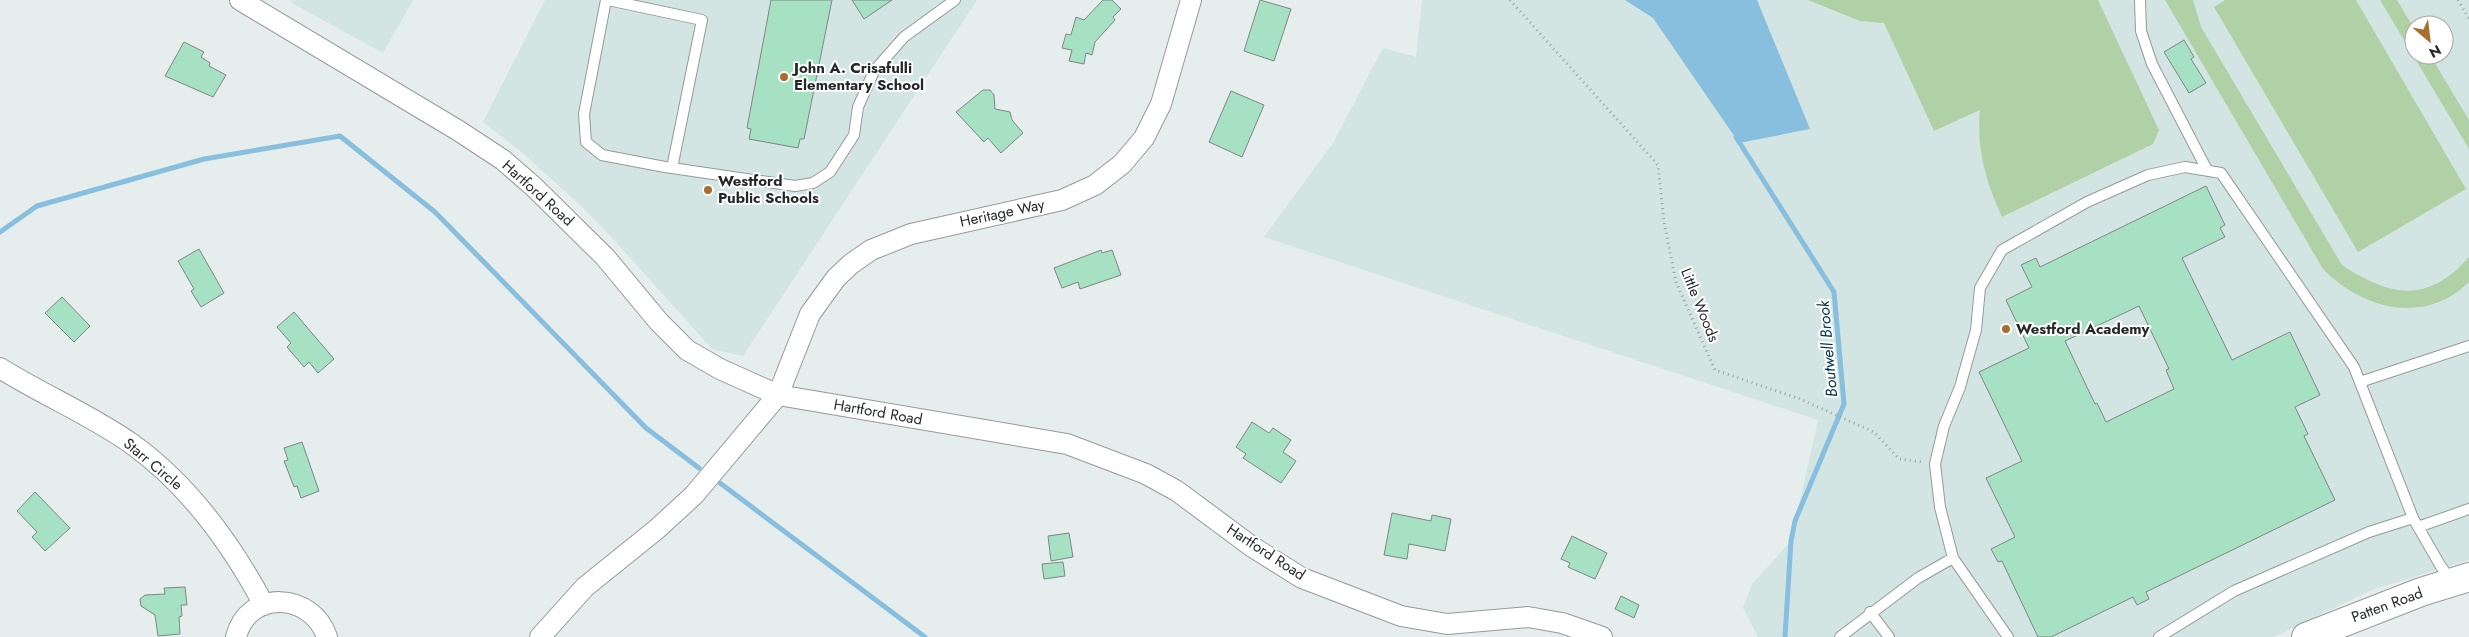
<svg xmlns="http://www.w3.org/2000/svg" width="2469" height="637" font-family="Jost,sans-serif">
<rect width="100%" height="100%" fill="#e5eeed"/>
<!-- built -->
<path fill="#d2e5e2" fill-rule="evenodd" d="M292 0H413L383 53 290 2Z
M545 0H977L743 356 712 349 606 231 578 203 519 150 483 122Z
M1422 0H2469V560L2372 590 2274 637H1758L1743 608 1752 584 1791 541 1818 420 1264 237 1333 143 1383 48 1416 57ZM2414 25H2444V55H2414Z"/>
<!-- green -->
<path fill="#b0d1a5" d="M1808 0H2098L2159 130 2153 144 2002 217C1986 183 1976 147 1980 110L1934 131 1884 23 1860 21Z
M2165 0H2193L2201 27 2342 265C2390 297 2428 304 2469 257V282C2425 326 2362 309 2323 269Z
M2225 0H2356L2466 189 2358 252 2214 7Z
M2380 0H2397L2414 28V55H2430L2469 120V149Z"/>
<!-- water -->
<path fill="#88bfde" d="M1625 0H1757L1810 129 1739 143 1653 18Z"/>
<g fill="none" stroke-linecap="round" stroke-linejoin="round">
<!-- stream -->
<path stroke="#88bfde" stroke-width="5" d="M1736 137 1834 292 1844 404 1795 521 1791 541 1785 637
M0 232 37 206 204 159 340 136 435 212 646 428 699 468
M720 483 925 637"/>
</g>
<!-- building -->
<path fill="#a7e1c3" stroke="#808783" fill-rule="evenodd" d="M771 0H832L804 139H800L798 148 749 139 751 129 747 128Z
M852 0H892L864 19Z
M1103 0H1112L1121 9 1113 17 1115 20 1095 42 1092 55 1086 53 1084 64 1069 61 1072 50 1062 48 1066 34 1071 35 1076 17 1084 20Z
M1260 0 1291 9 1274 61 1244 51Z
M2184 40 2194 57 2191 59 2206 83 2189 93 2164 52Z
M184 42 204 52 201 57 210 63 209 66 226 75 213 97 165 76Z
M983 90H990L994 95 995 109 1010 112 1012 120 1023 133 1001 153 988 138 984 142 956 112Z
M1231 91 1264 105 1242 157 1209 142Z
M2206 186 2225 225 2220 228 2225 237 2182 258 2232 360 2290 332 2320 395 2295 407 2308 434 2304 436 2335 500 2146 592 2149 599 2137 605 2133 597 2051 637H2038L2002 561 1998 562 1991 549 2015 537 1986 478 2022 461 1979 372 2029 348 2006 300 2032 287 2021 265 2036 258 2040 267ZM2139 306 2169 369 2166 370 2174 389 2106 422 2097 403 2095 404 2065 341Z
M199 249 224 293 201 307 191 291 194 289 178 261Z
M1101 250 1102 253 1112 250 1121 275 1080 289 1078 282 1062 288 1054 268Z
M62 297 90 326 74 342 45 313Z
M294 312 334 359 318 373 309 362 304 367 287 347 291 343 277 327Z
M1252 422 1269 433 1273 428 1291 440 1283 452 1296 461 1281 483 1243 458 1246 454 1236 447Z
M302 442 319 491 301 498 297 486 294 487 284 461 288 460 284 448Z
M35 492 70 528 45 551 32 537 37 532 17 511Z
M1392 513 1431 521 1432 515 1451 519 1445 551 1409 544 1407 559 1384 555Z
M1069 533 1073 557 1051 561 1048 536Z
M1572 536 1607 553 1595 579 1568 567 1570 563 1561 559Z
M1063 562 1065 576 1044 579 1042 564Z
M185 587 187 605H181L182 616 179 617 180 634 158 636 155 615 141 606 140 599 145 595 165 594 164 588Z
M1621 596 1639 605 1634 618 1615 609Z"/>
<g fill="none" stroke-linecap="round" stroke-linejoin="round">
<defs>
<path id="lane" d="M606 0 584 114 586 142 602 155 665 167 795 186 813 183 830 172 854 135 858 107 874 71 904 37 955 0
M608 0 702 20 672 168
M2140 0 2141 31 2152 64 2207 170
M2360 382 2469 346
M2418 527 2469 509
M1953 558 2008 637
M1870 612 1889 637
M1840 637 1918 578 1953 558 1940 507 1935 464 1944 426 1960 387 1976 330 1980 288 2002 250 2087 202 2148 175 2185 167 2221 173 2354 367 2413 518
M2159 637 2234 591 2369 532 2413 518 2440 565 2452 582"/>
<path id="street" d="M240 0 459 131 503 160 534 187 605 257 659 322 687 350 720 369 778 395 1067 444 1146 474 1177 491 1251 546 1302 578 1401 616 1447 624 1528 617 1562 623 1602 637
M0 368C43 395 91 415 132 444 190 486 231 543 264 605
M236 637C248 589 312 592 327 637
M540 637 585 587 657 529 694 495 778 395 810 314 836 278 851 264 871 250 911 234 1062 200 1095 185 1122 164 1144 138 1161 104 1191 0"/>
<path id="secondary" d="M2306 637 2421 592 2469 577"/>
</defs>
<!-- lane casing -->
<use href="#lane" stroke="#939b9a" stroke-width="12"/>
<!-- street casing -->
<use href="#street" stroke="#939b9a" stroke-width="22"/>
<!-- secondary casing -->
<use href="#secondary" stroke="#939b9a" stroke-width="30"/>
<!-- path -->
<path stroke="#9ca3a2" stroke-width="3" stroke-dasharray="1 4" stroke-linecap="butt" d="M1510 0 1658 165 1664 222 1676 282 1715 370 1800 399 1874 432 1899 459 1922 462
M2458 0 2469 19"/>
<!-- lane -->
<use href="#lane" stroke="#fff" stroke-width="10"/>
<!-- street -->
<use href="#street" stroke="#fff" stroke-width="20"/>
<!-- secondary -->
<use href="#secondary" stroke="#fff" stroke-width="28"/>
</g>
<!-- markers -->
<g fill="#a76e2c" stroke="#fff" stroke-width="2">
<circle cx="784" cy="77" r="5"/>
<circle cx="708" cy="190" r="5"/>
<circle cx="2006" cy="329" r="5"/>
</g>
<g text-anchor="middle" stroke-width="4" stroke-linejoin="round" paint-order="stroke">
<!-- poi labels -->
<g font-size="15" font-weight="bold" fill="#242827" stroke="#fff" text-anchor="start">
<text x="794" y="73">John A. Crisafulli<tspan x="794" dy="17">Elementary School</tspan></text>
<text x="718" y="186">Westford<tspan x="718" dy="17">Public Schools</tspan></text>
<text x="2016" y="334">Westford Academy</text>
</g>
<!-- street labels -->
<g font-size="15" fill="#242827" stroke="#fff">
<text transform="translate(538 193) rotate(42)" y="5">Hartford Road</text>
<text transform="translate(1002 213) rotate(-12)" y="5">Heritage Way</text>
<text transform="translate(1700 305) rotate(68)" y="5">Little Woods</text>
<text transform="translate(878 412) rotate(10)" y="5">Hartford Road</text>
<text transform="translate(153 464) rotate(40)" y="5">Starr Circle</text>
<text transform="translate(1266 552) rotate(33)" y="5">Hartford Road</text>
<text transform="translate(2387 605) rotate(-20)" y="5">Patten Road</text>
</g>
<!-- water labels -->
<g font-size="16" font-style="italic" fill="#033449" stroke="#fff">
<text transform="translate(1827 349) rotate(-95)" y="6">Boutwell Brook</text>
</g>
</g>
<!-- north arrow -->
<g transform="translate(2429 40) rotate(152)"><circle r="24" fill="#ffffff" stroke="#a7a9a9"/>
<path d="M0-4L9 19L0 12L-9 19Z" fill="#a76e2c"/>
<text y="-8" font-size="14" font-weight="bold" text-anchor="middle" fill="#242827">N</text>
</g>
</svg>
